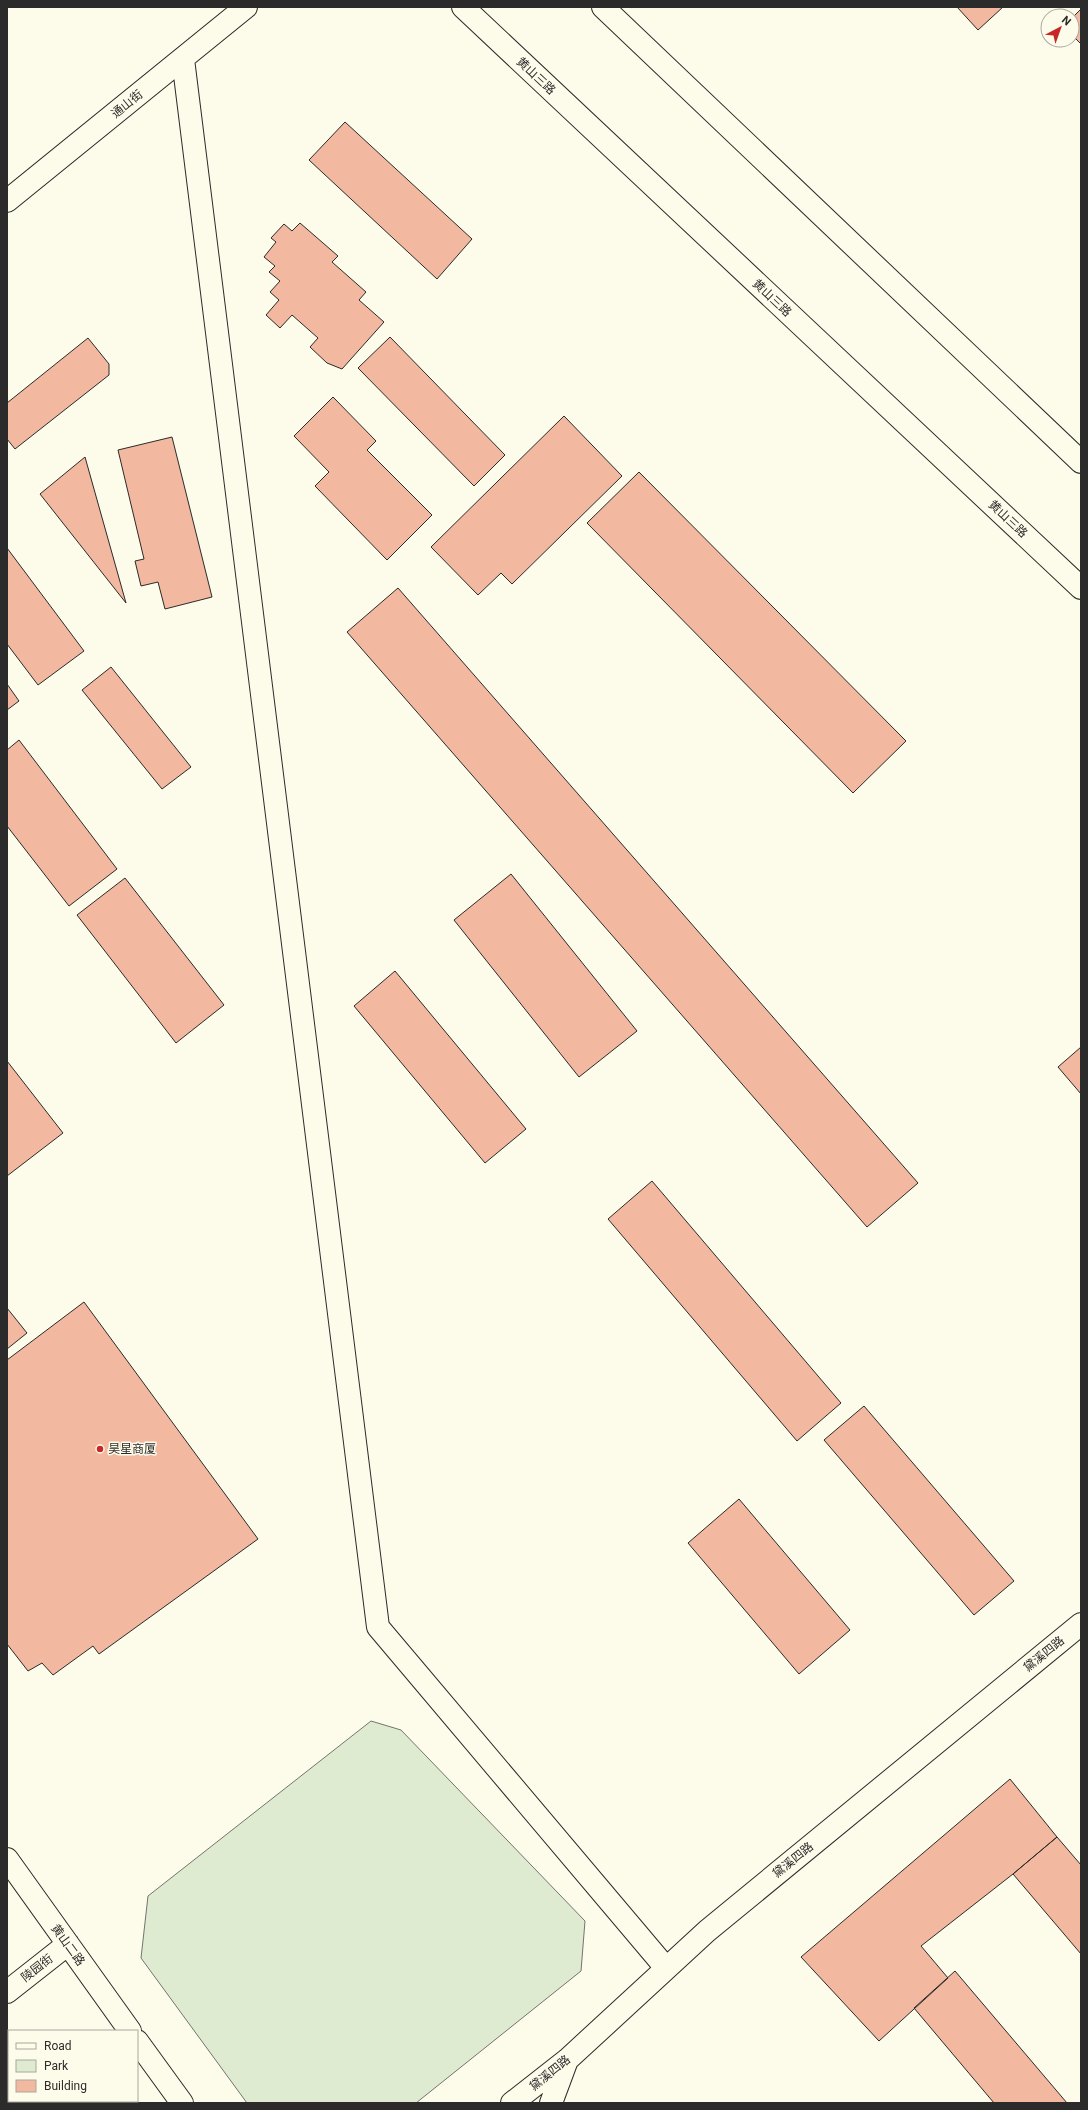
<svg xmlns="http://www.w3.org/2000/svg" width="1088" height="2110" font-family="Roboto,'Noto Sans SC',sans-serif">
<rect width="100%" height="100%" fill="#fdfbea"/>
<!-- green -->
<path fill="#deebd1" stroke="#74746e" d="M371 1721 401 1730 585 1921 581 1971 416 2103H247L141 1958 148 1896Z"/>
<!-- building -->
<path fill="#f2b8a0" stroke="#2b2b2b" d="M957 7H1003L978 30Z
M1081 9V44L1072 35V18Z
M345 122 472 239 437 279 309 160Z
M300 223 338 256 332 262 366 292 359 300 384 322 342 369 327 363 310 347 318 338 292 315 280 328 266 315 279 300 270 292 280 281 269 272 275 266 264 257 276 242 271 238 284 224 292 231Z
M390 337 505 455 474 486 358 368Z
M88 338 109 364V375L15 449 7 439V403Z
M333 397 376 441 367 450 432 515 387 560 315 486 329 472 294 436Z
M564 416 622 476 512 584 501 573 478 595 431 547Z
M172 437 212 597 165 609 158 582 141 586 135 561 144 559 118 450Z
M85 457 126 603 40 494Z
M639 472 906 741 853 793 587 523Z
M7 548 84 651 38 685 7 644Z
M398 588 918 1183 867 1227 347 632Z
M111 667 191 767 162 789 82 690Z
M7 684 19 701 7 710Z
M19 740 117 869 69 906 7 826V750Z
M511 874 637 1031 579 1077 454 920Z
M125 878 224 1005 176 1043 77 915Z
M395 971 526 1129 485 1163 354 1006Z
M1081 1047V1094L1058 1067Z
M7 1061 63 1133 7 1176Z
M652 1181 841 1403 797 1441 608 1219Z
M84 1302 258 1539 99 1654 93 1646 53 1675 42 1663 28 1671 7 1644V1360Z
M7 1308 27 1333 7 1349Z
M864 1406 1014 1581 974 1615 824 1440Z
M739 1499 850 1630 799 1674 688 1543Z
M1010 1779 1057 1837 1013 1874 921 1946 948 1978 879 2041 801 1957Z
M1057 1837 1081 1865V1954L1013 1874Z
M955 1971 1067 2103H994L914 2008Z"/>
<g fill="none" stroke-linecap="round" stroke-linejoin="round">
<defs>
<path id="minor" d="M183 59 378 1627 666 1968
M7 201 246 7
M7 1859 130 2031
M7 1992 68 1944
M137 2041 182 2103
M512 2103 567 2060 707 1931 1081 1624
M551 2103 567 2060"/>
<path id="major" d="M463 7 1081 588
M603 7 1081 462"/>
</defs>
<!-- minor casing -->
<use href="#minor" stroke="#2b2b2b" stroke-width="24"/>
<!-- major casing -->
<use href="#major" stroke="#2b2b2b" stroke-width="24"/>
<!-- minor -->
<use href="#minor" stroke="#fdfbea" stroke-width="22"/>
<!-- major -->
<use href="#major" stroke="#fdfbea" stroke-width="22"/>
</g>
<!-- markers -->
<circle fill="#c62828" stroke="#fdfbea" stroke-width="1.5" cx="100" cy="1449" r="4"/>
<g text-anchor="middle" stroke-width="3" stroke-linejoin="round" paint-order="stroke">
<!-- street labels -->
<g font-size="12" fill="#2b2b2b" stroke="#fdfbea">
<text transform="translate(536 76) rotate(43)" y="4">黄山三路</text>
<text transform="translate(127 104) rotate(-39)" y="4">通山街</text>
<text transform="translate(772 298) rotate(43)" y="4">黄山三路</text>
<text transform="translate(1008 519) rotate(43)" y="4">黄山三路</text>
<text transform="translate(1044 1654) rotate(-39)" y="4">黛溪四路</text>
<text transform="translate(793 1860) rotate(-39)" y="4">黛溪四路</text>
<text transform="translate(68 1945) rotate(54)" y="4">黄山二路</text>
<text transform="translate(37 1968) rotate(-38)" y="4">陵园街</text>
<text transform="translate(550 2073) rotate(-39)" y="4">黛溪四路</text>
</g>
<!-- poi labels -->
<g font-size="12" fill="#2b2b2b" stroke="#fdfbea" text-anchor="start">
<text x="108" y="1453">昊星商厦</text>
</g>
</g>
<!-- border -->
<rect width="1088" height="2110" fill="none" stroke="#2b2b2b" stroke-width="16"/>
<!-- legend -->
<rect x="8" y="2030" width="130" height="72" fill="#fdfbea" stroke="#a9a89e"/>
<rect x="16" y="2043" width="20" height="6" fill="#fdfbea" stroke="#a9a89e"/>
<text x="44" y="2050" font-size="12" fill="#2b2b2b">Road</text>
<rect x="16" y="2060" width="20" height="12" fill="#deebd1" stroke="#a9a89e"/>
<text x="44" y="2070" font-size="12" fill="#2b2b2b">Park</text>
<rect x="16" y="2080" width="20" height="12" fill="#f2b8a0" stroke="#a9a89e"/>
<text x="44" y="2090" font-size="12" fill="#2b2b2b">Building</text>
<!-- north arrow -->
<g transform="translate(1060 28) rotate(41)"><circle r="19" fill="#fdfbea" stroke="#a9a89e"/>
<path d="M0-3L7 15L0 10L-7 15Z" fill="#c62828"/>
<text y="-6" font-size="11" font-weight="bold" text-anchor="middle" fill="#2b2b2b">N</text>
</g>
</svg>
